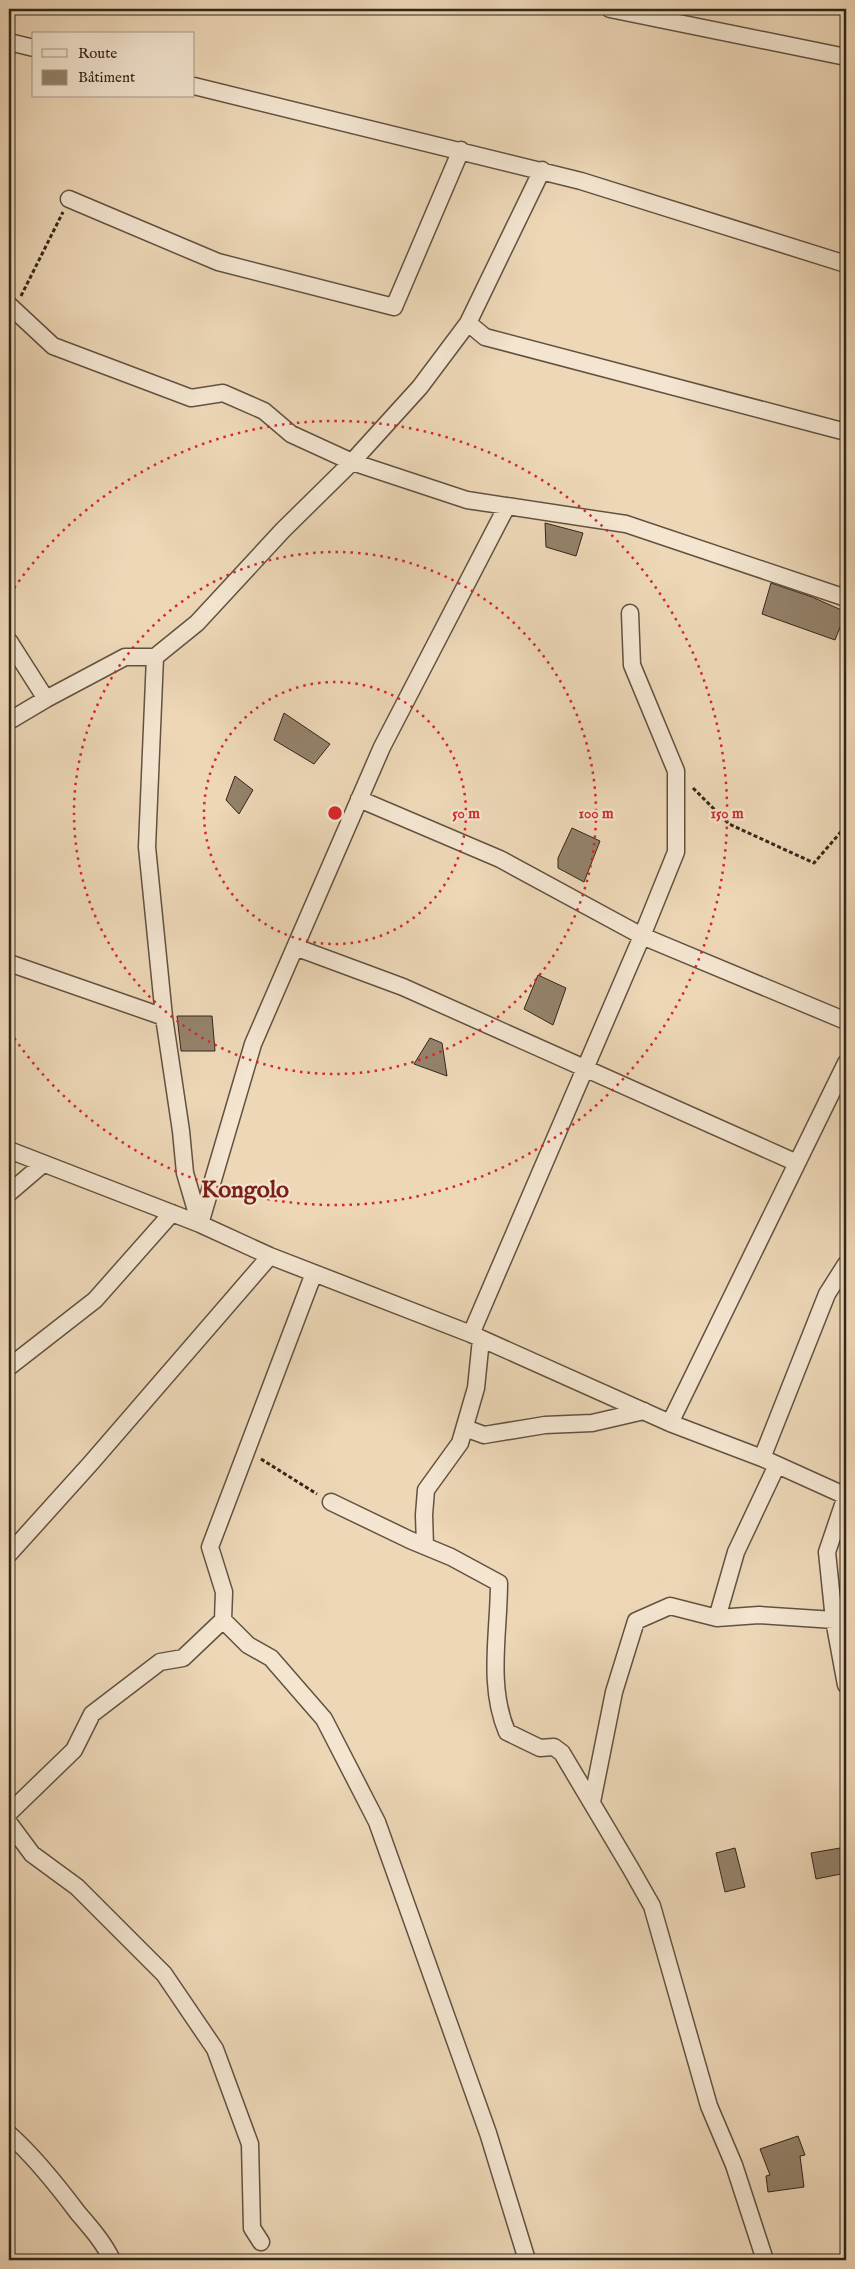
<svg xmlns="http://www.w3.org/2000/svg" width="855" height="2269" font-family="'IM FELL English',serif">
<rect width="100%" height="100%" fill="#edd7b7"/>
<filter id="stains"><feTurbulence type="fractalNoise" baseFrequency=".004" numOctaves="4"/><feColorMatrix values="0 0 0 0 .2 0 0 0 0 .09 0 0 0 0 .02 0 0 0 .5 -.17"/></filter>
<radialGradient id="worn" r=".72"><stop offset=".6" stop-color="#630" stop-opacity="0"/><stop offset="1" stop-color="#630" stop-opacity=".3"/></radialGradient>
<!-- building -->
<path fill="#94826b" stroke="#332619" d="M545 523 583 533 576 556 546 547Z
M771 583 812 597 846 612 835 640 762 614Z
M284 713 330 744 314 764 274 740Z
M235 776 253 790 239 814 226 800Z
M572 828 600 841 584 882 558 868V858Z
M538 975 566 988 553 1025 524 1009Z
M177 1016H212L215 1051H181Z
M430 1038 442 1043 447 1076 414 1064Z
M846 1847V1873L816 1879 811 1853Z
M735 1848 745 1887 725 1892 716 1853Z
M798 2136 805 2155 800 2156 804 2187 768 2192 766 2176 770 2175 760 2149Z"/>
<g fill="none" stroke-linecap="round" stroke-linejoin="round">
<defs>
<path id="street" d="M610 9 846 57
M9 42 34 48
M194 86 581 181 846 264
M69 199 218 262 394 307 461 150
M9 305 53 346 191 398 223 393 264 411 291 434 352 462 467 500 626 524 846 598
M468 323 485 337 846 432
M9 641 46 699
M155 657 147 847 164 1017 181 1131 185 1173 200 1224
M9 721 46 699 125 657H155L197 623 283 530 352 462 420 387 468 323 542 170
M359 799 500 859 642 936 846 1021
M295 947 403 987 797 1163
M9 963 164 1017
M9 1150 200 1224 270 1256 471 1334 670 1423 762 1458 846 1496
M9 1193 43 1164
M200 1224 253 1044 382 747 507 506
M471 1334 642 936 676 852V771L632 665 630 613
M9 1367 95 1300 172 1213
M670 1423 846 1063
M465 1428 484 1435 545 1425 592 1423 644 1411
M762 1458 827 1294 846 1264
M846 1496 827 1552 834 1620 846 1685
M331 1502 410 1540 451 1557 499 1583C499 1633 487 1685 507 1732L540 1748 554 1747 562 1753 631 1869 652 1906 709 2106 734 2165 765 2260
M425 1546 424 1515 426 1490 460 1443 476 1388 481 1339
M9 1554 91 1463 270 1256
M717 1618 759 1615 834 1620
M223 1620 248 1645 271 1658 324 1719 377 1822 488 2133 527 2260
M592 1802 614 1692 636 1621 670 1606 717 1618 736 1552 777 1465
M9 1813 74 1750 92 1714 160 1662 183 1658 223 1620 224 1592 210 1547 314 1273
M9 1823 32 1854 77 1887 164 1974 215 2049 250 2144 252 2228 261 2242
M9 2134C35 2157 57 2185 78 2213 91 2228 104 2243 112 2260"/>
</defs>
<!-- street casing -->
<use href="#street" stroke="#625240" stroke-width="19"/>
<!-- path -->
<path stroke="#332619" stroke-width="3" stroke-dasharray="4 2.5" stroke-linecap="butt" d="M21 296 63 212
M693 788 729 824 814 863 846 826
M261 1459 317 1494"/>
<!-- street -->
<use href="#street" stroke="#f3e5d0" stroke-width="16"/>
</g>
<!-- distance rings -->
<g fill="none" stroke="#d62828" stroke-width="2.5" stroke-dasharray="2.5 5">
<circle cx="335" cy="813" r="131"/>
<circle cx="335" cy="813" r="261"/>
<path d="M10 594A392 392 0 1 1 10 1032"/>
</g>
<g text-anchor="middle" stroke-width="4.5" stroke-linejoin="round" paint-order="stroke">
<!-- town labels -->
<g font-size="24" font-weight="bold" fill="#7a1f14" stroke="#f3e5d0">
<text x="245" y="1197">Kongolo</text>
</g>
</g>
<circle cx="335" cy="813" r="8" fill="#d62828" stroke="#f3e5d0" stroke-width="2.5"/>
<g font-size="15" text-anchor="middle" font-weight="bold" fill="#d62828" stroke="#f3e5d0" stroke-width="4.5" stroke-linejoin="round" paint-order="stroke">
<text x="466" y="818">50 m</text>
<text x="596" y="818">100 m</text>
<text x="727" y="818">150 m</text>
</g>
<!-- margin -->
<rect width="855" height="2269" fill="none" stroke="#edd7b7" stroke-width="30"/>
<rect x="10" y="10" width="835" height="2249" fill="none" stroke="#332619" stroke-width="2.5"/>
<rect x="15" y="15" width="825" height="2239" fill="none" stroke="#332619"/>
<!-- legend -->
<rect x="32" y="32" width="162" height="65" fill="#f3e5d0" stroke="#a69987"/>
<rect x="42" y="49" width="25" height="8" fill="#f3e5d0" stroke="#a69987"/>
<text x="78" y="58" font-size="15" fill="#332619">Route</text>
<rect x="42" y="70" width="25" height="15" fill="#94826b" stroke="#a69987"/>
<text x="78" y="82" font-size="15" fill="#332619">Bâtiment</text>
<rect width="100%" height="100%" filter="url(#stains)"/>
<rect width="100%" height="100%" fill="url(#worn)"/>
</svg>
